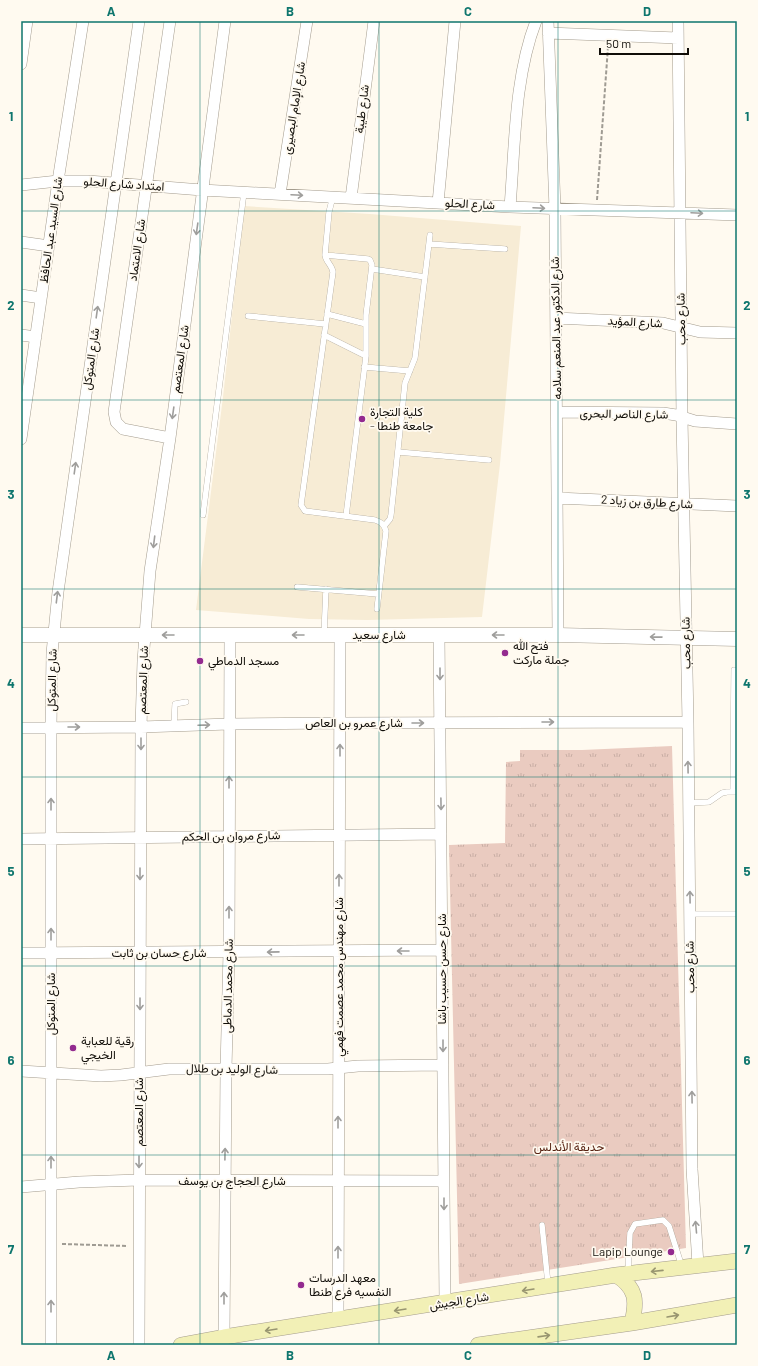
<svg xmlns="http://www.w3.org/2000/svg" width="758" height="1366" font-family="Barlow,Vazirmatn,sans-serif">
<defs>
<pattern id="grass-tufts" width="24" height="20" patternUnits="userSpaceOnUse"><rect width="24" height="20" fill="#eacbc0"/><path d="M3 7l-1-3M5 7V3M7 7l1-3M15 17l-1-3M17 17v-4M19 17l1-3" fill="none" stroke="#c8ada4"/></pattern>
</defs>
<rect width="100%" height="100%" fill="#fffaf0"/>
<!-- built -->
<path fill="#f7ecd5" d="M244 206 370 214 521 226 500 464 482 617 367 620 309 619 196 610 223 397Z"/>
<!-- grass -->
<path fill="url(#grass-tufts)" d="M672 746 686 1248 459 1284 449 845 505 843 506 762 520 761V750H582Z"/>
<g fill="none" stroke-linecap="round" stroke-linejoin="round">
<defs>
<path id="service" d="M333 196 329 212 325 255C326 262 332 265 333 272L301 505 305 511 375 520C381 522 384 524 386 531L377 609
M429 244 505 249
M325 255 368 259 370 260 372 265 366 315V356L346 516
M372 269 425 277
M327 314 366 324
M248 316 325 324
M324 335 366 356
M364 367 410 371
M398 452 489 460
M203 515 244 192
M385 525 390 519 391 515 405 383 415 358 430 235
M297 587 378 594
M324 635 326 589
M174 726 175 704 186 702
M733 792 734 670
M689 803 709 802 722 793 727 792H737
M690 914H737
M542 1225 548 1284
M628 1272 630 1233 635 1224 663 1220 669 1226 682 1267"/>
<path id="minor" d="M548 21 555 209 558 635
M678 21 682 418 688 722 692 1169 698 1265
M548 33 678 38
M21 64 27 21
M21 185 58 181H88L202 190 510 207 737 215
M280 194 307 21
M351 198 374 21
M438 203 455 21
M510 207C515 146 514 78 536 21
M21 242 49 246
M21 295 41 298
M556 318 663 323 700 332 737 333
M21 335 36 337
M557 412 663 413 676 415 695 421 737 424
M170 438 123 429 116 422 114 412 170 21
M21 439 58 181 83 21
M557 498 737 506
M439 635 445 1303
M21 728 141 727 229 724 340 723 688 722
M21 839 441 834
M21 953 442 950
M21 1071 101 1076 121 1075 169 1069H328L358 1066 443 1065
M21 1187 79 1182 139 1180 444 1181
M338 1319 340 635
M224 1337 226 1069 229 952 230 635
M51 1345V727L52 653 58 592 139 21
M139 1345 141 727 143 661 150 571 170 438 225 21"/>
<path id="tertiary" d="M21 635H558L737 639"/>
<path id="secondary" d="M616 1275C637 1288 637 1301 632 1323
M181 1345 224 1337 616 1275 737 1261
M478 1345 632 1323 737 1305"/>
</defs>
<!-- service casing -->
<use href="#service" stroke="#a49c8e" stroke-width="6"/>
<!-- minor casing -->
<use href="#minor" stroke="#a49c8e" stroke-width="12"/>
<!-- tertiary casing -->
<use href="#tertiary" stroke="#a49c8e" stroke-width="15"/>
<!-- secondary casing -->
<use href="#secondary" stroke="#a49c8e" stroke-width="16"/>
<!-- path -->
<path stroke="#9f9b93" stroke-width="2" stroke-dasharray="4 2" stroke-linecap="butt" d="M597 200 608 47
M62 1244 128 1246"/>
<!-- service -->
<use href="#service" stroke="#fff" stroke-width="5.5"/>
<!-- minor -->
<use href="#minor" stroke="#fff" stroke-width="11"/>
<!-- tertiary -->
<use href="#tertiary" stroke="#fff" stroke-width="14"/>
<!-- secondary -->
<use href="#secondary" stroke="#f2f0b6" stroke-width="15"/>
</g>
<!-- one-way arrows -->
<defs><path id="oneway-shaft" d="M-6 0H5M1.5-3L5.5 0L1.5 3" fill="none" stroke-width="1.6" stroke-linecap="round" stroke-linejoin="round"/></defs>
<g stroke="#9f9e9c">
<use href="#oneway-shaft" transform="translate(297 195) rotate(3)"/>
<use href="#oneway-shaft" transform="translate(539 208) rotate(3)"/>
<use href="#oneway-shaft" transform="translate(697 213) rotate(3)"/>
<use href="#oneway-shaft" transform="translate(197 229) rotate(98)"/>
<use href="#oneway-shaft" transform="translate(97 312) rotate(-82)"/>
<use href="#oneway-shaft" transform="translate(173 413) rotate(98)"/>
<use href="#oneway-shaft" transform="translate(75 468) rotate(-82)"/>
<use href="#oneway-shaft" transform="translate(154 542) rotate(97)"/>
<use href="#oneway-shaft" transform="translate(57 597) rotate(-83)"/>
<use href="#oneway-shaft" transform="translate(168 635) rotate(-180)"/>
<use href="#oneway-shaft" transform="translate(298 635) rotate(180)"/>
<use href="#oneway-shaft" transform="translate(498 635) rotate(180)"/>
<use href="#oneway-shaft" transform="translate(656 637) rotate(-179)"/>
<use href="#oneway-shaft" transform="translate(440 674) rotate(90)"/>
<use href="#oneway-shaft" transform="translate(548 722)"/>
<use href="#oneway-shaft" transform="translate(418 723)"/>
<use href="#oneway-shaft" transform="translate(204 725) rotate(-2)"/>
<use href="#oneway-shaft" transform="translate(74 727)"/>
<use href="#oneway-shaft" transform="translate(141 744) rotate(90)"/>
<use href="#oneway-shaft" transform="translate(340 750) rotate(-90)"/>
<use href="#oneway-shaft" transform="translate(688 767) rotate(-91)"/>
<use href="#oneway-shaft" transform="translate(229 782) rotate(-90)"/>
<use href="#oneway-shaft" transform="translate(51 804) rotate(-90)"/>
<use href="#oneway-shaft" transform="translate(441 804) rotate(89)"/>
<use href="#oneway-shaft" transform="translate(140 874) rotate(90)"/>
<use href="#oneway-shaft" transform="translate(339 880) rotate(-90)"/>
<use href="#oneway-shaft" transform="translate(690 897) rotate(-91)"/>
<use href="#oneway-shaft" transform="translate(229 912) rotate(-90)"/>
<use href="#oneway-shaft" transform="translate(51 934) rotate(-90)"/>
<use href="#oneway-shaft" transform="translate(403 951) rotate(180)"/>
<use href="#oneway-shaft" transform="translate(273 952) rotate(179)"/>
<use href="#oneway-shaft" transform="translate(140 1004) rotate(90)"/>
<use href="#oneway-shaft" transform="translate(443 1046) rotate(90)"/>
<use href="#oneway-shaft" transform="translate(692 1097) rotate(-91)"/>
<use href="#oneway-shaft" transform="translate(338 1122) rotate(-90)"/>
<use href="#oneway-shaft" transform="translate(225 1154) rotate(-89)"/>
<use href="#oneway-shaft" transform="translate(51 1162) rotate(-90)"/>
<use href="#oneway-shaft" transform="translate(139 1162) rotate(90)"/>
<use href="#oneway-shaft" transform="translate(444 1204) rotate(90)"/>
<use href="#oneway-shaft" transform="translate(696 1227) rotate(-95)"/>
<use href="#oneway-shaft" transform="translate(338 1252) rotate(-90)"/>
<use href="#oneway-shaft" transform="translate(224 1298) rotate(-90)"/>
<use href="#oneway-shaft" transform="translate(51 1306) rotate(-90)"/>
</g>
<g stroke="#989570">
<use href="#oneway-shaft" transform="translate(657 1271) rotate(174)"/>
<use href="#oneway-shaft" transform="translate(528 1290) rotate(171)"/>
<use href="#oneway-shaft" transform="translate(400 1310) rotate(171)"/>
<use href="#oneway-shaft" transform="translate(673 1316) rotate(-10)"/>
<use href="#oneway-shaft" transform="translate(271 1330) rotate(171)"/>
<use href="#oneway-shaft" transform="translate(544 1336) rotate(-8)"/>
</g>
<!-- grid -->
<path fill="none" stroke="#0f766e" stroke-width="1" stroke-opacity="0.55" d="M200 21V1345M379 21V1345M558 21V1345M21 211H737M21 400H737M21 589H737M21 777H737M21 966H737M21 1155H737"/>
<!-- markers -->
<g fill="#932a8f" stroke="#fffaf0" stroke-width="1.5">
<circle cx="362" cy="419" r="4"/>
<circle cx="505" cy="653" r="4"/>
<circle cx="200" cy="661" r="4"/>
<circle cx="73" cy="1048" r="4"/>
<circle cx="671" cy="1252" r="4"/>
<circle cx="301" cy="1285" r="4"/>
</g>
<g text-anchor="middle" stroke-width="3.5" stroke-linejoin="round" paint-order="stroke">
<!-- street labels -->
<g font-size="12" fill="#100d08" stroke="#fffaf0">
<text transform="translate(294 108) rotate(-81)" y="4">شارع الإمام البصيرى</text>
<text transform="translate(362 109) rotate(-83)" y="4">شارع طيبة</text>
<text transform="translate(124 184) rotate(4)" y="4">امتداد شارع الحلو</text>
<text transform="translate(470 204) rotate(3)" y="4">شارع الحلو</text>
<text transform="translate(51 230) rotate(-82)" y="4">شارع السيد عبد الحافظ</text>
<text transform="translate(137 250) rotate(-82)" y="4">شارع الاعتماد</text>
<text transform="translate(681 319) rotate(-91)" y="4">شارع محب</text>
<text transform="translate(635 322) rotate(3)" y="4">شارع المؤيد</text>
<text transform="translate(556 328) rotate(-91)" y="4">شارع الدكتور عبد المنعم سلامه</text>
<text transform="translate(91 359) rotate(-82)" y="4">شارع المتوكل</text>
<text transform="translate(180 359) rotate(-82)" y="4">شارع المعتصم</text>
<text transform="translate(624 414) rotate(1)" y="4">شارع الناصر البحرى</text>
<text transform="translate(647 502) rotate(3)" y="4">شارع طارق بن زياد 2</text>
<text x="379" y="639">شارع سعيد</text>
<text transform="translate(686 643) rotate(-91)" y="4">شارع محب</text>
<text transform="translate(52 680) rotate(-89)" y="4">شارع المتوكل</text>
<text transform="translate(143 680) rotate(-88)" y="4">شارع المعتصم</text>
<text x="354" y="727">شارع عمرو بن العاص</text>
<text transform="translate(231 836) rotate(-1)" y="4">شارع مروان بن الحكم</text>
<text x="159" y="957">شارع حسان بن ثابت</text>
<text transform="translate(690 967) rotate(-91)" y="4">شارع محب</text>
<text transform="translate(442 969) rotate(-90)" y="4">شارع حسن حسيب باشا</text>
<text transform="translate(339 977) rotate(-90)" y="4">شارع مهندس محمد عصمت فهمي</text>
<text transform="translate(228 986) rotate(-89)" y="4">شارع محمد الدماطى</text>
<text transform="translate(51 1004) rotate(-90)" y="4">شارع المتوكل</text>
<text transform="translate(232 1069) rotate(1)" y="4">شارع الوليد بن طلال</text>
<text transform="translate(139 1112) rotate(-90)" y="4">شارع المعتصم</text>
<text x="232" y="1185">شارع الحجاج بن يوسف</text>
<text transform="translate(459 1301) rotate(-9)" y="4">شارع الجيش</text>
</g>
<!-- poi labels -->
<g font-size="12" fill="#100d08" stroke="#fffaf0" text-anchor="start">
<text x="370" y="416">كلية التجارة<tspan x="370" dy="14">- جامعة طنطا</tspan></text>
<text x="513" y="650">فتح الله<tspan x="513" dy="14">جملة ماركت</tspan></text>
<text x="208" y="665">مسجد الدماطي</text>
<text x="81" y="1045">رقية للعباية<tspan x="81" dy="14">الخيجي</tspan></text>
<text x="663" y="1256" text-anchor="end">Lapip Lounge</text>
<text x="309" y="1282">معهد الدرسات<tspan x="309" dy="14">النفسيه فرع طنطا</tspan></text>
</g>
<!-- park labels -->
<g font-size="12" fill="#572211" stroke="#fffaf0">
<text x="569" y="1151">حديقة الأندلس</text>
</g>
</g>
<!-- border -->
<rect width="758" height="1366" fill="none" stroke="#fffaf0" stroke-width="44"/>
<!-- scale -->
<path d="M600 48v6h88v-6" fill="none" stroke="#100d08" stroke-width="2"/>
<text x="606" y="48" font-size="12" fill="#100d08" stroke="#fffaf0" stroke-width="3" paint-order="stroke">50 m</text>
<rect x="22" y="22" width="714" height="1322" fill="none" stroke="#0f766e" stroke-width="1.5"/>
<g font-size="13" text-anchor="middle" font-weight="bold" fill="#0f766e">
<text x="111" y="16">A</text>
<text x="290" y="16">B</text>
<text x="468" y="16">C</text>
<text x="647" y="16">D</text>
<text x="11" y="121">1</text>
<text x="747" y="121">1</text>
<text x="11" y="310">2</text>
<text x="747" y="310">2</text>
<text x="11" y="499">3</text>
<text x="747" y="499">3</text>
<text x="11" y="688">4</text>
<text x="747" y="688">4</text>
<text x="11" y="876">5</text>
<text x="747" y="876">5</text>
<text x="11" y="1065">6</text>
<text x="747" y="1065">6</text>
<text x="11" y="1254">7</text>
<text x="747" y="1254">7</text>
<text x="111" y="1360">A</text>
<text x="290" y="1360">B</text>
<text x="468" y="1360">C</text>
<text x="647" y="1360">D</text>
</g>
</svg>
